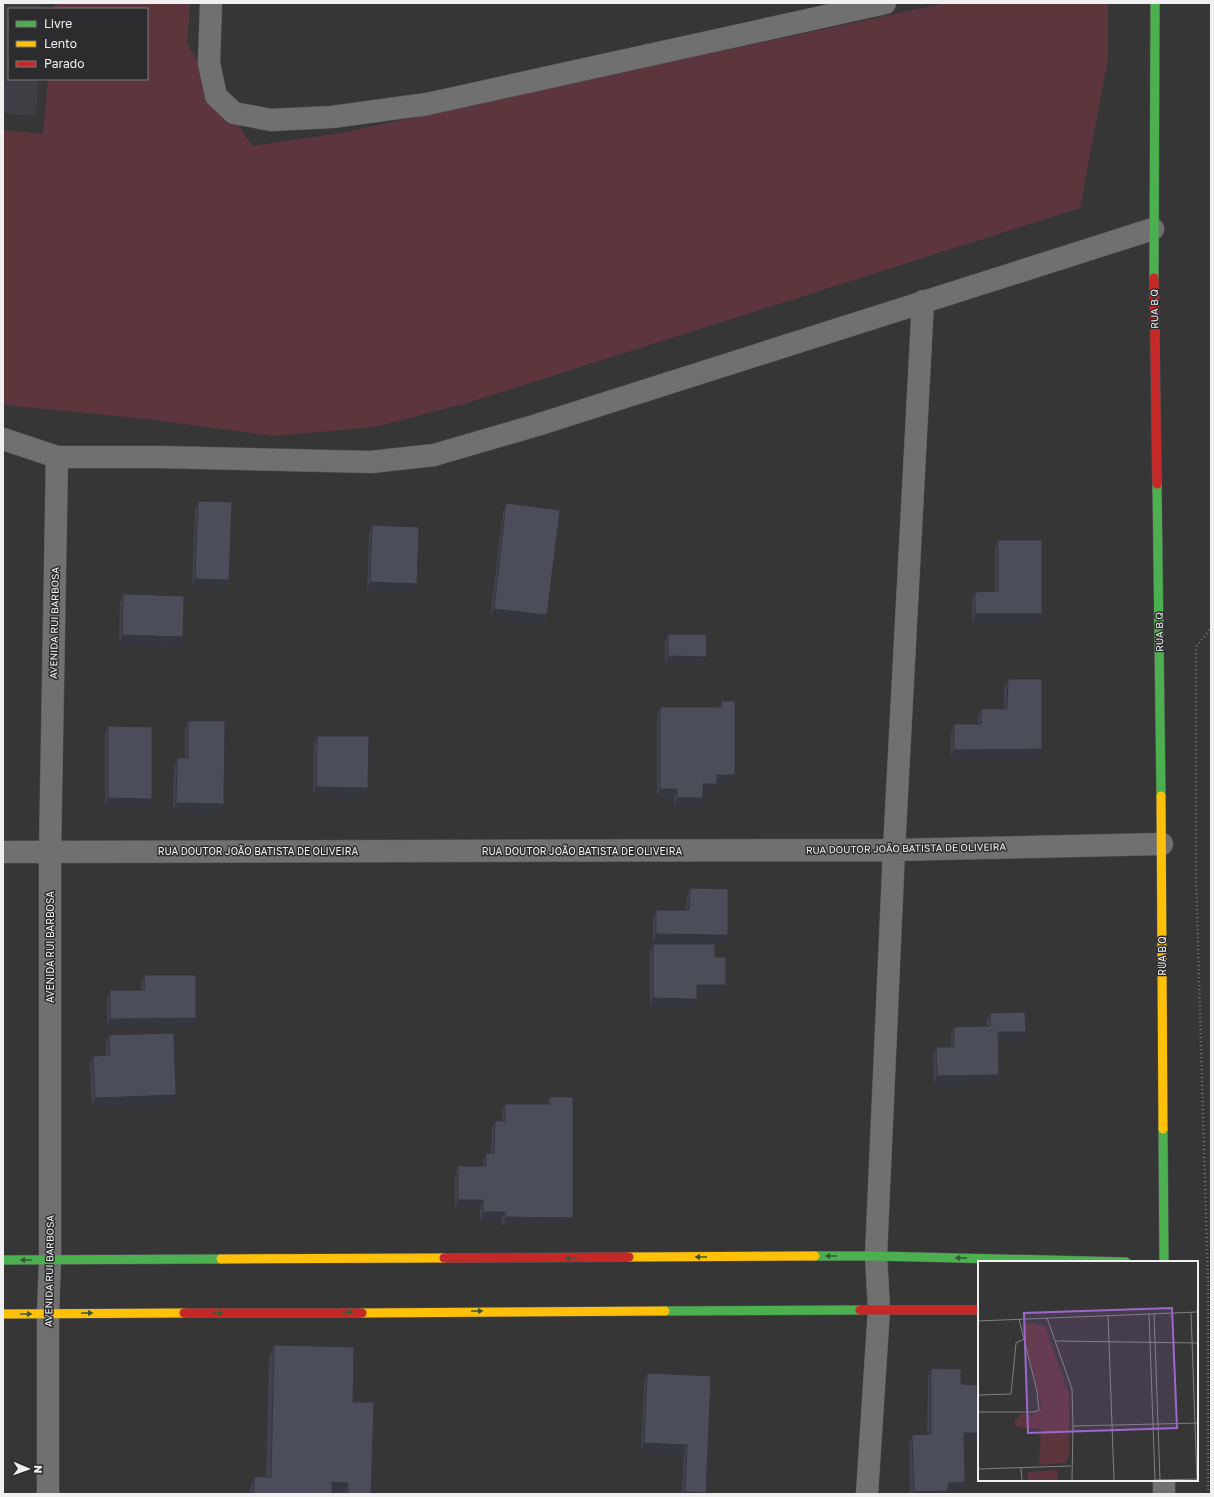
<svg xmlns="http://www.w3.org/2000/svg" width="1214" height="1497" font-family="'Golos Text',sans-serif">
<rect width="100%" height="100%" fill="#363636"/>
<!-- built -->
<path fill="#403d44" d="M3 3H41V9H9V79H38L36 116 3 113Z"/>
<!-- green -->
<path fill="#5d363d" d="M55 3H190L187 44 252 146 341 133 946 3H1108V58L1080 208 467 403 375 427 274 436 138 418 3 405V130L43 134 48 79H147V9H54Z"/>
<g fill="none" stroke-linecap="round" stroke-linejoin="round">
<defs>
<path id="street" d="M211 3 209 63 216 96 234 113 271 120 332 117 427 104 885 3
M3 439 57 457 50 852V1260L48 1314V1494
M57 457H159L371 462 434 455 537 425 1153 229
M3 852 894 850 1162 844
M867 1494 879 1309 876 1256 894 850 923 301
M1164 1494V1480"/>
<path id="fast" d="M1154 278 1155 3
M1157 484 1161 796
M1163 1129 1164 1262
M815 1256H876L1126 1262
M3 1260 221 1259
M665 1311 860 1310"/>
<path id="slow" d="M1161 796 1163 1129
M629 1257 815 1256
M221 1259 444 1258
M362 1313 665 1311
M3 1314 184 1313"/>
<path id="jam" d="M1154 278 1157 484
M444 1258 629 1257
M860 1310H979
M184 1313H362"/>
</defs>
<!-- street casing -->
<use href="#street" stroke="#555" stroke-width="23"/>
<!-- fast casing -->
<use href="#fast" stroke="#555" stroke-width="10"/>
<!-- slow casing -->
<use href="#slow" stroke="#555" stroke-width="10"/>
<!-- jam casing -->
<use href="#jam" stroke="#555" stroke-width="10"/>
<!-- path -->
<path stroke="#737373" stroke-width="2.5" stroke-dasharray="1 3" stroke-linecap="butt" d="M1208 1494V1284L1196 876V647L1211 628"/>
<!-- street -->
<use href="#street" stroke="#707070" stroke-width="22"/>
<!-- fast -->
<use href="#fast" stroke="#4caf50" stroke-width="9"/>
<!-- slow -->
<use href="#slow" stroke="#ffc107" stroke-width="9"/>
<!-- jam -->
<use href="#jam" stroke="#c62828" stroke-width="9"/>
</g>
<!-- wall -->
<path fill="#40434d" d="M198 501 226 589 192 587 195 510Z
M506 503 547 615 544 624 490 618 503 512Z
M372 525 414 593 367 591 369 534Z
M998 540 1042 614 1039 623H972V600L975 592 995 591V549Z
M123 594 180 646 119 644 120 603Z
M668 634 704 665H665V643Z
M1008 679 1039 758H951V733L954 724H978V717L981 709H1004V688Z
M721 701 735 775 732 784H717L714 793H703L700 807H674V798L657 797V716L660 707H719Z
M188 721 221 813 173 812 174 767 177 758H185V729Z
M108 726 152 799 148 807H105V735Z
M317 736 368 788 365 797 313 796 314 744Z
M690 888 725 944 653 943V919L656 910H686L687 897Z
M653 944 715 957 723 994 697 993 694 1007H650V952Z
M144 975 193 1027H107V999L110 990H141V984Z
M990 1013 1026 1032 1022 1041H998L999 1075 996 1084 934 1085 933 1056 936 1047H951V1035L954 1027 986 1026V1021Z
M109 1035 176 1095 173 1104 92 1107 90 1065 93 1056H106V1044Z
M549 1097 569 1226H503L501 1221H480V1208L455 1209V1175L458 1166H483V1161L486 1153H491L492 1130 495 1121H502V1112L505 1104H547Z
M274 1345 353 1402 371 1494H250V1490L254 1477H266L269 1358Z
M931 1368 961 1384 977 1395H979V1442H964L965 1482 962 1491 947 1492 946 1494H910L909 1444 912 1435H927L928 1377Z
M647 1373 711 1376 706 1494H682L684 1453 641 1452 644 1382Z"/>
<!-- shaded-wall -->
<path fill="#34373e" d="M195 579 229 580 226 589 192 587Z
M370 582 417 584 414 593 367 591Z
M494 609 547 615 544 624 490 618Z
M975 614H1042L1039 623H972Z
M122 635 183 637 180 646 119 644Z
M668 656 707 657 704 665H665Z
M1042 749 1039 758H951L954 750Z
M717 775H735L732 784H717L714 793H700L703 784Z
M316 787 368 788 365 797 313 796Z
M660 789H677L674 798 657 797Z
M108 798 152 799 148 807H105Z
M677 798H703L700 807H674Z
M176 803 224 804 221 813 173 812Z
M656 934 728 935 725 944 653 943Z
M697 985H726L723 994 694 993Z
M653 998 697 999 694 1007H650Z
M196 1018 193 1027H107L110 1019Z
M998 1032H1026L1022 1041H995Z
M999 1075 996 1084 934 1085 937 1076Z
M176 1095 173 1104 92 1107 95 1098Z
M458 1200H483L480 1208 455 1209Z
M483 1212H505L501 1221H480Z
M506 1217 573 1218 569 1226H503Z
M964 1433H979V1442H960Z
M644 1443 687 1445 684 1453 641 1452Z
M332 1482 348 1483 344 1494H328Z
M965 1482 962 1491 947 1492 946 1494H913L914 1492 949 1483Z
M685 1492 706 1493V1494H684Z"/>
<!-- building -->
<path fill="#4b4e59" stroke="#34373e" d="M198 501 232 502 229 580 195 579Z
M506 503 560 510 547 615 494 609Z
M372 525 419 527 417 584 370 582Z
M998 540H1042V614H975V592L998 591Z
M123 594 184 596 183 637 122 635Z
M668 634H706L707 657 668 656Z
M1008 679H1042V749L954 750V724H981V709H1007Z
M721 701H735V775H717V784H703V798H677V789H660V707H722Z
M188 721H225L224 804 176 803 177 758H188Z
M108 726 152 727V799L108 798Z
M317 736H369L368 788 316 787Z
M690 888 728 889V935L656 934V910H689Z
M653 944H715V957H726V985H697V999L653 998Z
M144 975H196V1018L110 1019V990H145Z
M1025 1012 1026 1032H998L999 1075 937 1076 936 1047H954V1027L990 1026V1013Z
M174 1033 176 1095 95 1098 93 1056 110 1055 109 1035Z
M549 1097H573V1218L506 1217 505 1212H483V1200H458V1166H486V1153H494L495 1121H505V1104H550Z
M274 1345 354 1347 353 1402H374L371 1494H348V1483L332 1482V1494H254V1477H271Z
M931 1368 961 1369V1384L977 1385V1395H979V1433H964L965 1482 949 1483 947 1491 914 1492 912 1435 931 1434Z
M647 1373 711 1376 706 1493 685 1492 687 1445 644 1443Z"/>
<!-- one-way arrows -->
<defs><path id="oneway-solid" d="M-6-.8H1V-3.2L6.5 0L1 3.2V.8H-6Z"/></defs>
<g fill="#375939">
<use href="#oneway-solid" transform="translate(831 1256) rotate(180)"/>
<use href="#oneway-solid" transform="translate(701 1257) rotate(180)"/>
<use href="#oneway-solid" transform="translate(571 1258) rotate(180)"/>
<use href="#oneway-solid" transform="translate(961 1258) rotate(-179)"/>
<use href="#oneway-solid" transform="translate(26 1260) rotate(180)"/>
<use href="#oneway-solid" transform="translate(477 1311)"/>
<use href="#oneway-solid" transform="translate(347 1312)"/>
<use href="#oneway-solid" transform="translate(87 1313)"/>
<use href="#oneway-solid" transform="translate(217 1313)"/>
<use href="#oneway-solid" transform="translate(26 1314)"/>
</g>
<g text-anchor="middle" stroke-width="3" stroke-linejoin="round" paint-order="stroke">
<!-- street labels -->
<g font-size="10" fill="#f0f0f1" stroke="#2c2b2d">
<text transform="translate(1154 309) rotate(-91)" y="4">RUA B Q</text>
<text transform="translate(54 623) rotate(-89)" y="4">AVENIDA RUI BARBOSA</text>
<text transform="translate(1159 632) rotate(-91)" y="4">RUA B Q</text>
<text transform="translate(906 848) rotate(-1)" y="4">RUA DOUTOR JOÃO BATISTA DE OLIVEIRA</text>
<text x="258" y="855">RUA DOUTOR JOÃO BATISTA DE OLIVEIRA</text>
<text x="582" y="855">RUA DOUTOR JOÃO BATISTA DE OLIVEIRA</text>
<text transform="translate(50 947) rotate(-90)" y="4">AVENIDA RUI BARBOSA</text>
<text transform="translate(1162 956) rotate(-90)" y="4">RUA B Q</text>
<text transform="translate(49 1271) rotate(-89)" y="4">AVENIDA RUI BARBOSA</text>
</g>
</g>
<!-- overview -->
<g transform="translate(978 1261)">
<rect width="220" height="220" fill="#363636"/>
<path d="M47 62 67 65 91 134V195L87 202 61 204 63 168 39 166 36 162 43 153 54 154 64 147 44 65ZM79 209 80 219H50V211Z" fill="#5d363d"/>
<path fill="none" stroke="#808081" stroke-width="1" d="M213 51 219 219M171 52 177 219 220 218M176 52 182 219M130 54 136 219M69 57 94 128 95 165M0 60 220 51M77 80 220 82M0 134 33 133 38 82 46 78M0 151H56L61 149 59 130 41 58M43 207 44 219M0 208 93 205M94 219 95 165 220 162"/>
<path fill="#9e67ce" fill-opacity="0.15" stroke="#9e67ce" stroke-width="2" d="M194 47 199 167 50 172 46 52Z"/>
<rect width="220" height="220" fill="none" stroke="#f0f0f1" stroke-width="2"/>
</g>
<!-- border -->
<rect width="1214" height="1497" fill="none" stroke="#f0f0f1" stroke-width="8"/>
<!-- legend -->
<rect x="8" y="8" width="140" height="72" fill="#2c2b2d" stroke="#7a7a7b"/>
<rect x="16" y="21" width="20" height="6" fill="#4caf50" stroke="#7a7a7b"/>
<text x="44" y="28" font-size="12" fill="#f0f0f1">Livre</text>
<rect x="16" y="41" width="20" height="6" fill="#ffc107" stroke="#7a7a7b"/>
<text x="44" y="48" font-size="12" fill="#f0f0f1">Lento</text>
<rect x="16" y="61" width="20" height="6" fill="#c62828" stroke="#7a7a7b"/>
<text x="44" y="68" font-size="12" fill="#f0f0f1">Parado</text>
<!-- north arrow -->
<g transform="translate(28 1469) rotate(92)" stroke="#2c2b2d" stroke-width="3" paint-order="stroke">
<path d="M0-3L7 15L0 10L-7 15Z" fill="#f0f0f1"/>
<text y="-6" font-size="11" font-weight="bold" text-anchor="middle" fill="#f0f0f1">N</text>
</g>
</svg>
